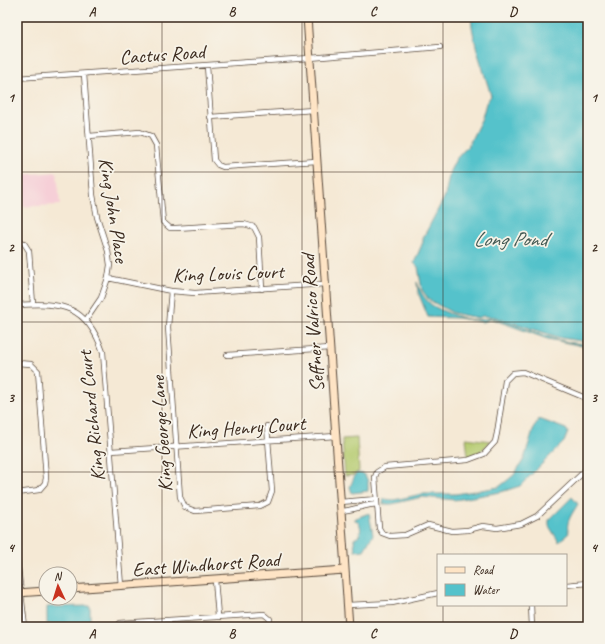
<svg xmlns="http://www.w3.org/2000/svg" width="605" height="644" font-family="Caveat,sans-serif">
<rect width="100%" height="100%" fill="#f7f3e8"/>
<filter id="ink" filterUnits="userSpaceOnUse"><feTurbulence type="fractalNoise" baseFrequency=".025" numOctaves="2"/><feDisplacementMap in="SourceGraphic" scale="8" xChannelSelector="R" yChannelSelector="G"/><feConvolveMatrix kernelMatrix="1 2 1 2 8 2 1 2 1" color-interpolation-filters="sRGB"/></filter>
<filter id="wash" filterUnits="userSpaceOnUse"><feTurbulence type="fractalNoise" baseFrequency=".012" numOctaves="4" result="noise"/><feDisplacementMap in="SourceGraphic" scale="16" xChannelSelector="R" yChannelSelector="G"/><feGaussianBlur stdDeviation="0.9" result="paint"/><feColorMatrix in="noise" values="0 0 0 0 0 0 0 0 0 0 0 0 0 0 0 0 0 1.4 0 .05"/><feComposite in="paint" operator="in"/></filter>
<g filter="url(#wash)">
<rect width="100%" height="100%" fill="#f5e9d5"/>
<!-- built -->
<path fill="#f6cfd7" d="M17 127 20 175 57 172 60 205 17 207Z"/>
<!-- green -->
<path fill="#b5cb70" stroke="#787a47" d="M357 438 359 471 353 475 345 476 342 439Z
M466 438 491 441C484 449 478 454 468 457Z"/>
<!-- water -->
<path fill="#54c2cb" stroke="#487674" d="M471 17H588V342L561 338 495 317 483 316 478 318 453 313 429 300 422 290 418 267 414 263 423 242V238L445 196 450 171 456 159 468 146 482 118 486 103 491 96C484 70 473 45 471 17Z
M417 282C420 292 426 302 435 307 445 312 466 321 478 320 485 319 490 318 496 319 527 327 556 344 588 344V347L548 339 492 319 482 322 458 318 428 317 418 292Z
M539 419 566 429 568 432 564 442 520 486 501 492 455 500 422 497 392 504H383L384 499 394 500 422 494H456L499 487 514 475 524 459 534 427Z
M358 473 364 474 368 481V491L352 493 350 487 355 475Z
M572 497 578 504C573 513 564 523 569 533L559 542 549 526V520Z
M369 513 373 535 364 550 355 551 354 539 359 536C362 529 361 523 354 519Z
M90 606V627H79L72 623 47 624V607Z"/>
</g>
<g filter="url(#ink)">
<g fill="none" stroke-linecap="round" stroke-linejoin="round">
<defs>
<path id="street" d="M207 66 214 160 218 165 223 167 317 161
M84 74 93 195 97 217 108 251 110 265 108 278 101 298 86 320
M17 78 310 58 440 47
M210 117 314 110
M89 136 140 132 151 136 156 145 163 222 170 228H176L244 224 254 227 259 237 262 289
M17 240 24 243 29 251 33 304
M108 278 171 291 195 293 325 284
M171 291 168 327 180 497 185 507 195 511 260 506 268 502 272 491 267 426
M17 305C62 302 87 305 103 352L121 586
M227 355 330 348
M17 363 31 364 38 371 46 478 45 483 39 490 17 493
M588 399 523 372 513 373 505 381 497 433 495 442 484 454 468 460 385 467 377 472 375 477 379 528 382 533 390 536 405 535 428 525 452 531 468 530 483 526 497 528 521 524 537 516 588 468
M111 451 336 436
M340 502 377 499
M341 511C354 510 365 505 377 504
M17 559 25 627
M215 580 218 616
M566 585 588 583
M347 605 392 603 438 593
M531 605 532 627
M118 627 120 623 264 614 270 619V627"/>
<path id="secondary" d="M307 17 349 627
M70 589 345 570
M17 593 46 591"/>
</defs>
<!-- street casing -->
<use href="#street" stroke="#574739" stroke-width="6"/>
<!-- secondary casing -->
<use href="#secondary" stroke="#574739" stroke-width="9"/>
<!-- street -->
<use href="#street" stroke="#fff" stroke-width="4.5"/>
<!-- secondary -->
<use href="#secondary" stroke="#fee4c5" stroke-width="7"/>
</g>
</g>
<!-- grid -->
<path fill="none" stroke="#3b2a1e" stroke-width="1" stroke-opacity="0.55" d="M162 17V627M302 17V627M443 17V555M17 172H588M17 322H588M17 472H588M443 605V627"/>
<g text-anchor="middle" stroke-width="3.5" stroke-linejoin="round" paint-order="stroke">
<!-- street labels -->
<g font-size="20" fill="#3b2a1e" stroke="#f7f3e8">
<text transform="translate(162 54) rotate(-4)" y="7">Cactus Road</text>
<text transform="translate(114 210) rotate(81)" y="7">King John Place</text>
<text transform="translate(228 273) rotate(-2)" y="7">King Louis Court</text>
<text transform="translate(312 323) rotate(-94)" y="7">Seffner Valrico Road</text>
<text transform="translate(91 416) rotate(-96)" y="7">King Richard Court</text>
<text transform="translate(246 427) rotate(-4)" y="7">King Henry Court</text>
<text transform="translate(161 434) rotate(-94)" y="7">King George Lane</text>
<text transform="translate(206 564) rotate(-4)" y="7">East Windhorst Road</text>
</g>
<!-- water labels -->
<g font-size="21" font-style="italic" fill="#425852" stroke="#f7f3e8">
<text x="510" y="246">Long Pond</text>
</g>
</g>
<!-- margin -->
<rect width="605" height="644" fill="none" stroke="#f7f3e8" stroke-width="44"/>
<!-- legend -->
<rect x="437" y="554" width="130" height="52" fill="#f7f3e8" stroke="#aca397"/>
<rect x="445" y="567" width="20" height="6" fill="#fee4c5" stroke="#aca397"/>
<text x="473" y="574" font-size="12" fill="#3b2a1e">Road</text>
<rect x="445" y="584" width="20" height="12" fill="#54c2cb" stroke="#aca397"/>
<text x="473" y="594" font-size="12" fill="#3b2a1e">Water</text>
<!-- north arrow -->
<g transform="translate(58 586) rotate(356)"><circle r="19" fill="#f7f3e8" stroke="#aca397"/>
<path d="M0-3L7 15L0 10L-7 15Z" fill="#c8321e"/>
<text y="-6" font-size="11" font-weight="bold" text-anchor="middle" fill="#3b2a1e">N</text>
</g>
<rect x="22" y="22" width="561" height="600" fill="none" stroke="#3b2a1e" stroke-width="1.5"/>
<g font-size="13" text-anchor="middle" font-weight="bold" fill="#3b2a1e">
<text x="92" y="16">A</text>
<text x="232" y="16">B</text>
<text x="373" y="16">C</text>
<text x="513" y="16">D</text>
<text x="11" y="102">1</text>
<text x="594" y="102">1</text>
<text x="11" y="252">2</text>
<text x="594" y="252">2</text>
<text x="11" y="402">3</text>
<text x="594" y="402">3</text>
<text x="11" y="552">4</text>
<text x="594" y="552">4</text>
<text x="92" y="638">A</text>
<text x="232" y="638">B</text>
<text x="373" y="638">C</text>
<text x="513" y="638">D</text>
</g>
</svg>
